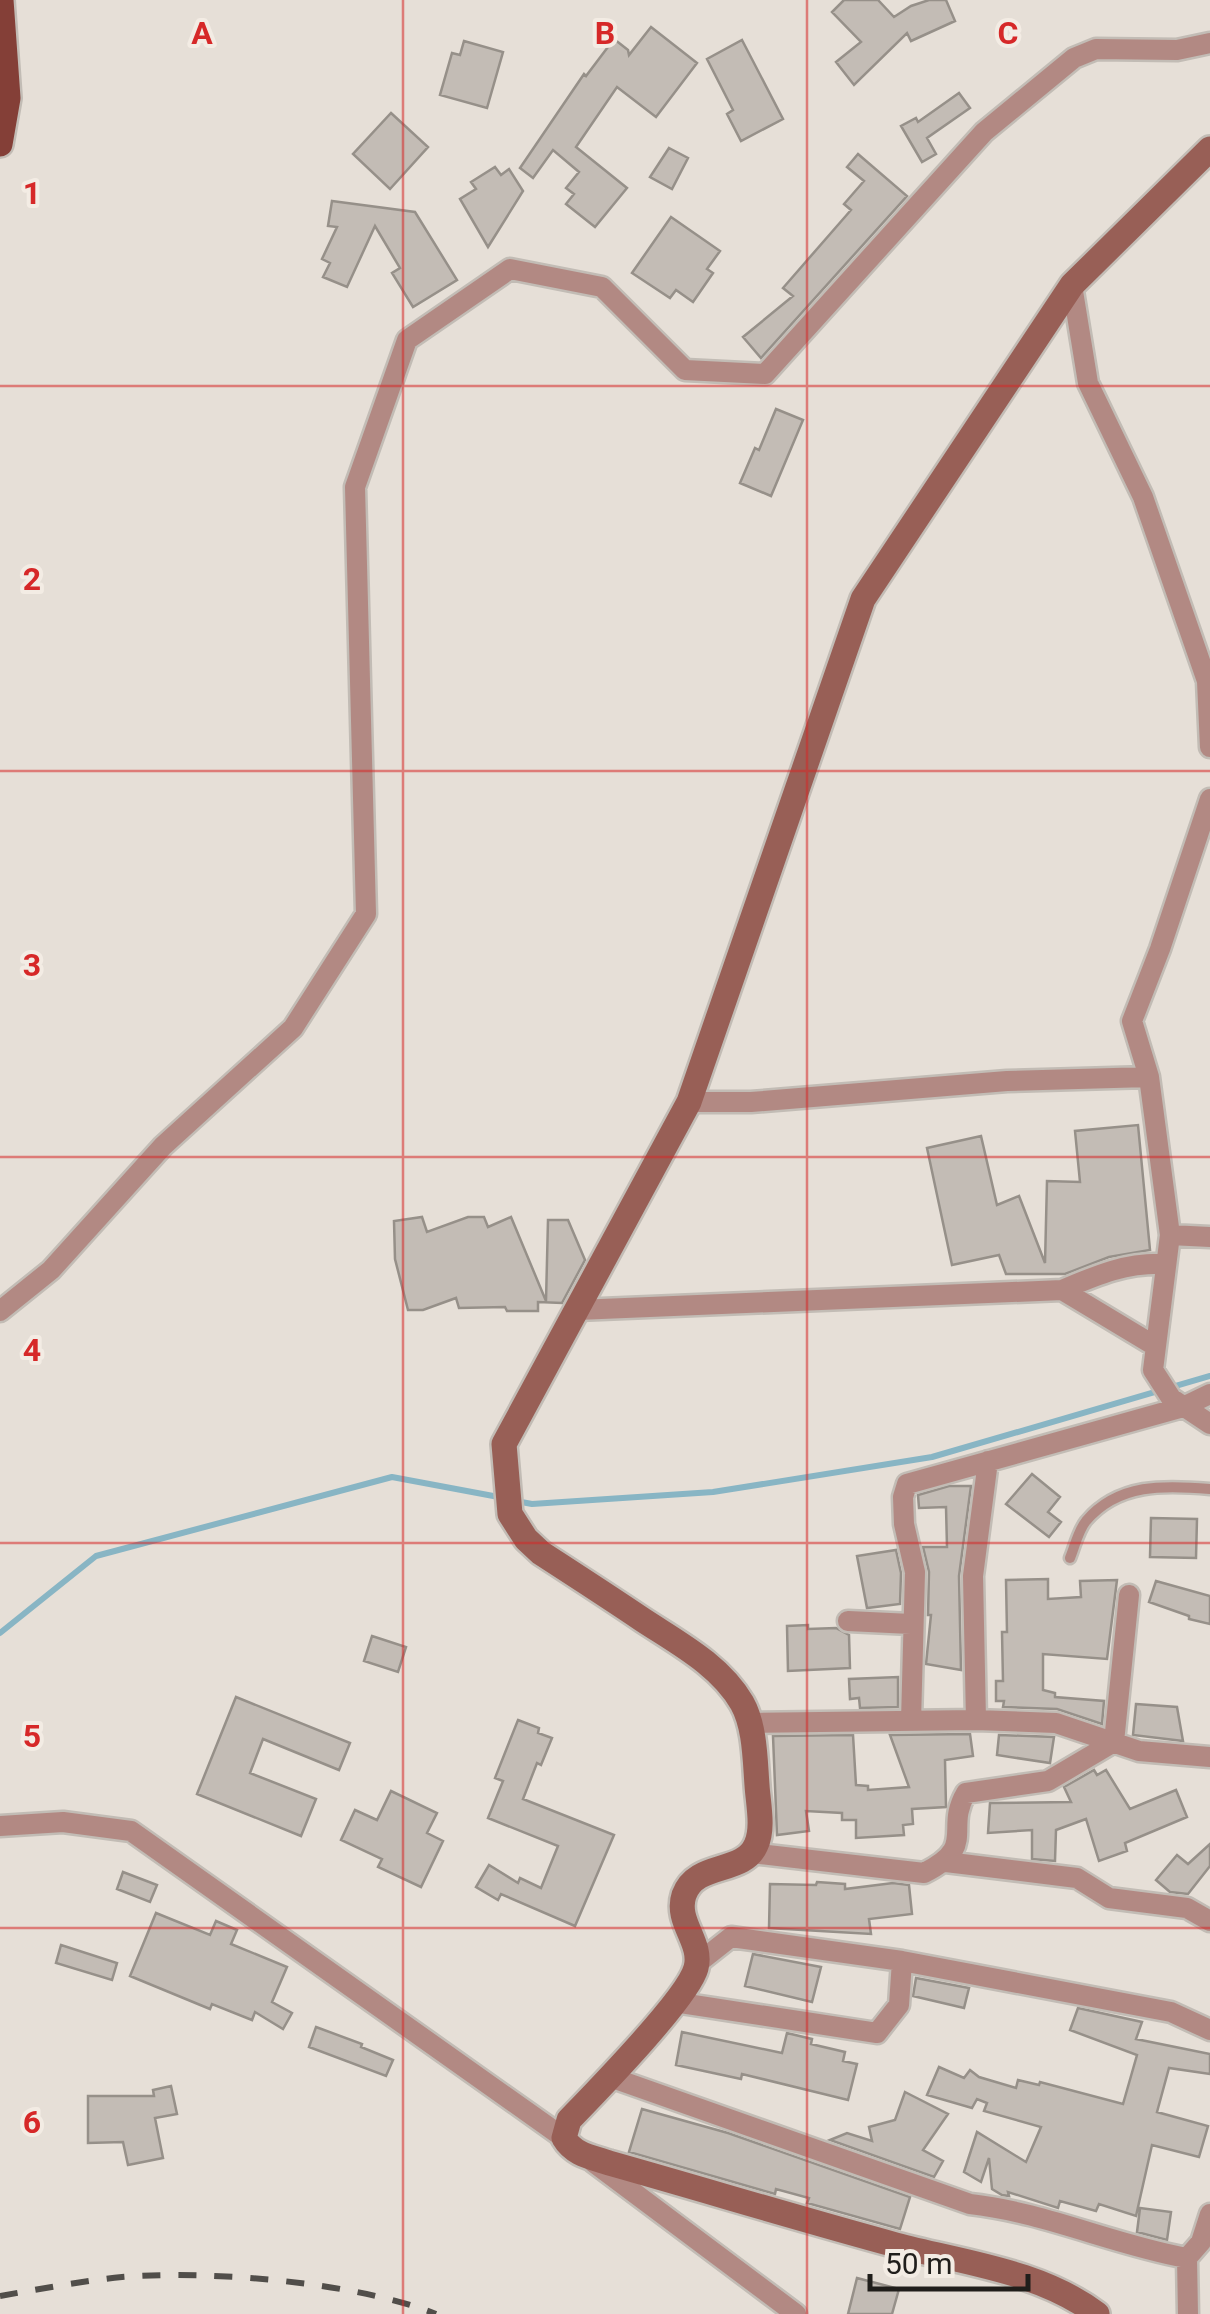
<svg xmlns="http://www.w3.org/2000/svg" width="1210" height="2314" font-family="Roboto,sans-serif">
<rect width="100%" height="100%" fill="#e6dfd7"/>
<g fill="none" stroke-linecap="round" stroke-linejoin="round">
<!-- stream -->
<path stroke="#88b5c4" stroke-width="6" d="M516 1501 532 1504 713 1492 932 1457 1210 1376
M0 1633 96 1556 392 1477 504 1498"/>
</g>
<!-- building -->
<path fill="#c3bcb5" stroke="#969089" stroke-width="2.5" d="M844 0H878L894 17 911 6 929 0H946L955 21 911 41 907 33 854 85 836 62 861 42 832 12Z
M651 27 697 63 656 117 617 87 576 147 627 188 595 227 566 204 574 194 566 188 579 172 553 150 533 178 520 168 584 74 586 76 614 39 628 50 629 55Z
M742 40 783 119 741 141 727 114 733 110 707 59Z
M464 41 503 52 487 108 440 95 452 53 460 55Z
M959 93 970 108 927 138 936 154 922 162 901 126 916 118 918 122Z
M391 113 428 147 390 189 353 154Z
M669 148 688 158 672 189 650 177Z
M858 154 907 196 761 358 743 337 793 296 783 288 851 210 844 204 864 181 847 167Z
M495 167 501 175 509 169 523 191 488 247 460 199 476 189 471 182Z
M332 201 415 212 457 280 413 307 392 273 400 268 375 226 347 287 323 277 330 263 322 259 337 227 328 226Z
M671 217 720 251 707 269 713 273 693 302 676 290 670 298 632 273Z
M776 409 803 420 771 496 740 483 755 448 759 450Z
M1138 1125 1150 1250 1109 1257 1065 1274H1006L999 1255 952 1265 927 1148 981 1136 997 1205 1019 1196 1045 1263 1047 1181 1080 1182 1075 1131Z
M422 1217 427 1232 468 1217H484L488 1227 511 1217 546 1301 548 1220H568L585 1260 562 1303 538 1302V1311H507L505 1307 459 1308 456 1298 423 1310H408L395 1259 394 1221Z
M1032 1474 1060 1497 1048 1512 1061 1522 1049 1537 1006 1504Z
M949 1486H971L959 1576 961 1670 926 1664 931 1615H928L929 1572 923 1547H947L946 1507 919 1508 918 1495Z
M1151 1518 1197 1519 1196 1558 1150 1557Z
M896 1550 901 1573 900 1604 867 1608 857 1556Z
M1048 1579V1599L1081 1597 1080 1581 1117 1580 1107 1659 1043 1654V1690L1055 1693V1697L1104 1701 1102 1724 1057 1709 1003 1707 1004 1701H996V1681H1003L1002 1632H1007L1006 1580Z
M1156 1581 1210 1596V1624L1189 1619V1616L1149 1602Z
M808 1625V1629L836 1628 849 1635 850 1668 788 1671 787 1626Z
M372 1636 406 1647 398 1672 364 1661Z
M898 1677V1707L860 1708 859 1698 850 1699 849 1679Z
M236 1697 350 1743 339 1770 263 1739 250 1773 316 1799 301 1836 197 1794Z
M1136 1704 1177 1707 1183 1741 1133 1735Z
M518 1720 539 1728 538 1733 552 1738 541 1765 537 1763 523 1799 614 1835 575 1926 501 1894 498 1900 476 1887 489 1865 518 1883 520 1878 541 1888 558 1846 488 1818 503 1781 495 1778Z
M970 1734 973 1756 945 1760 946 1807 912 1809 913 1824 903 1825 904 1835 856 1838V1820H842V1813L806 1811 809 1831 777 1835 773 1736 853 1735 856 1785 868 1786V1790L909 1787 890 1735Z
M999 1735 1054 1737 1050 1763 997 1755Z
M1094 1770 1097 1775 1106 1770 1130 1809 1176 1790 1187 1817 1125 1843 1127 1851 1099 1861 1086 1819 1056 1830 1055 1861 1032 1859V1830L988 1833 990 1803 1071 1802 1064 1787Z
M391 1791 437 1813 427 1833 443 1841 421 1887 378 1867 382 1859 341 1840 355 1810 377 1820Z
M1210 1844V1866L1188 1894 1170 1892 1156 1880 1177 1855 1188 1864Z
M123 1872 157 1885 150 1902 117 1889Z
M817 1882 845 1884V1889L893 1883 909 1885 912 1914 869 1919 871 1934 769 1928 770 1884 816 1885Z
M156 1913 210 1935 216 1921 237 1930 231 1944 287 1967 272 2002 292 2013 283 2029 255 2012 252 2020 212 2004 210 2009 130 1976Z
M61 1945 117 1963 112 1980 56 1963Z
M753 1954 821 1967 812 2002 745 1986Z
M916 1978 969 1988 964 2008 913 1996Z
M1078 2008 1142 2022 1136 2039 1210 2054V2074L1169 2068 1157 2112 1208 2126 1199 2157 1152 2145 1136 2216 1099 2204 1096 2211 1060 2201 1058 2208 1008 2192 1009 2196 1002 2195 992 2189 989 2158 981 2182 964 2172 977 2132 1026 2162 1041 2127 984 2111 987 2103 977 2099 972 2108 927 2095 939 2067 964 2078 970 2070 979 2077 1016 2088 1018 2080 1039 2085 1040 2082 1123 2104 1137 2055 1070 2030Z
M316 2027 362 2044 361 2047 393 2060 386 2076 309 2047Z
M682 2032 782 2053 787 2033 812 2039 811 2044 845 2052 843 2061 857 2064 848 2100 742 2074 741 2079 676 2065Z
M171 2086 177 2114 155 2118 163 2158 128 2165 123 2142 88 2143V2096H154L153 2090Z
M905 2092 948 2114 923 2150 943 2161 934 2177 830 2140 847 2133 872 2141 869 2127 895 2120Z
M642 2109 728 2133 910 2197 900 2229 807 2203 809 2198 776 2189 775 2194 629 2152Z
M1140 2208 1171 2212 1167 2240 1137 2232Z
M857 2278 899 2289 892 2314H848Z"/>
<g fill="none" stroke-linecap="round" stroke-linejoin="round">
<defs>
<path id="service" d="M1070 1558C1075 1546 1078 1531 1086 1521 1118 1483 1165 1485 1210 1489"/>
<path id="minor" d="M1072 285 1088 383 1143 497 1207 681 1210 747
M1210 799 1160 949 1132 1021 1149 1077 1170 1235 1153 1370 1171 1398 1210 1424
M689 1102H751L1007 1081 1149 1077
M1170 1235 1210 1237
M1062 1290C1097 1275 1127 1262 1166 1264
M577 1310 1062 1290 1155 1346
M0 1311 51 1270 163 1146 293 1028 366 914 355 487 407 340 510 269 602 287 685 370 765 374 984 132 1074 58 1096 49 1177 50 1210 43
M848 1621 911 1624
M976 1720 973 1576 988 1461
M911 1721 915 1572 904 1524 903 1497 907 1484 1183 1407 1210 1394
M749 1723 976 1720 1056 1723 1139 1751 1210 1757
M0 1826 63 1822 131 1831 564 2138
M751 1853 924 1873C978 1846 944 1830 966 1793L1048 1781 1114 1742 1129 1595
M946 1862 1077 1878 1109 1898 1187 1908 1210 1921
M698 1963 731 1937 902 1961 1171 2012 1210 2030
M674 2002 877 2033 899 2005 902 1961
M610 2077 970 2204C1044 2212 1114 2245 1187 2258L1201 2242 1210 2214
M593 2162 796 2314
M1187 2258 1188 2314"/>
<path id="secondary" d="M1097 2314C1040 2271 964 2263 896 2245 800 2219 705 2190 609 2163 592 2157 574 2155 564 2138L569 2120C595 2093 688 1998 696 1968 703 1942 675 1922 684 1895 696 1861 743 1875 756 1845 764 1828 758 1803 757 1785 755 1759 755 1726 742 1703 720 1665 678 1643 643 1620 609 1597 575 1575 541 1553L526 1539 510 1514 504 1444 689 1102 863 599 1072 285 1210 149"/>
<path id="primary" d="M0 144 8 98 1 0"/>
</defs>
<!-- service casing -->
<use href="#service" stroke="#c2bcb5" stroke-width="15"/>
<!-- minor casing -->
<use href="#minor" stroke="#c2bcb5" stroke-width="25"/>
<!-- secondary casing -->
<use href="#secondary" stroke="#c2bcb5" stroke-width="30"/>
<!-- primary casing -->
<use href="#primary" stroke="#c2bcb5" stroke-width="30"/>
<!-- service -->
<use href="#service" stroke="#b28983" stroke-width="10"/>
<!-- minor -->
<use href="#minor" stroke="#b28983" stroke-width="20"/>
<!-- secondary -->
<use href="#secondary" stroke="#985f56" stroke-width="25"/>
<!-- primary -->
<use href="#primary" stroke="#843f37" stroke-width="25"/>
<!-- rail -->
<path stroke="#514e4a" stroke-width="6" stroke-dasharray="18 18" stroke-linecap="butt" d="M0 2296C40 2289 82 2281 122 2277 209 2270 356 2282 436 2314"/>
</g>
<!-- grid -->
<path fill="none" stroke="#d62828" stroke-width="2.5" stroke-opacity="0.55" d="M403 0V2314M807 0V2314M0 386H1210M0 771H1210M0 1157H1210M0 1543H1210M0 1928H1210"/>
<g font-size="32" text-anchor="middle" font-weight="bold" fill="#d62828" stroke="#f3ece4" stroke-width="8" stroke-linejoin="round" paint-order="stroke">
<text x="202" y="44">A</text>
<text x="605" y="44">B</text>
<text x="1008" y="44">C</text>
<text x="32" y="204">1</text>
<text x="32" y="590">2</text>
<text x="32" y="976">3</text>
<text x="32" y="1361">4</text>
<text x="32" y="1747">5</text>
<text x="32" y="2133">6</text>
</g>
<!-- scale -->
<path d="M870 2274v15h158v-15" fill="none" stroke="#201e1b" stroke-width="5"/>
<text x="885" y="2274" font-size="30" fill="#201e1b" stroke="#f3ece4" stroke-width="8" paint-order="stroke">50 m</text>
</svg>
